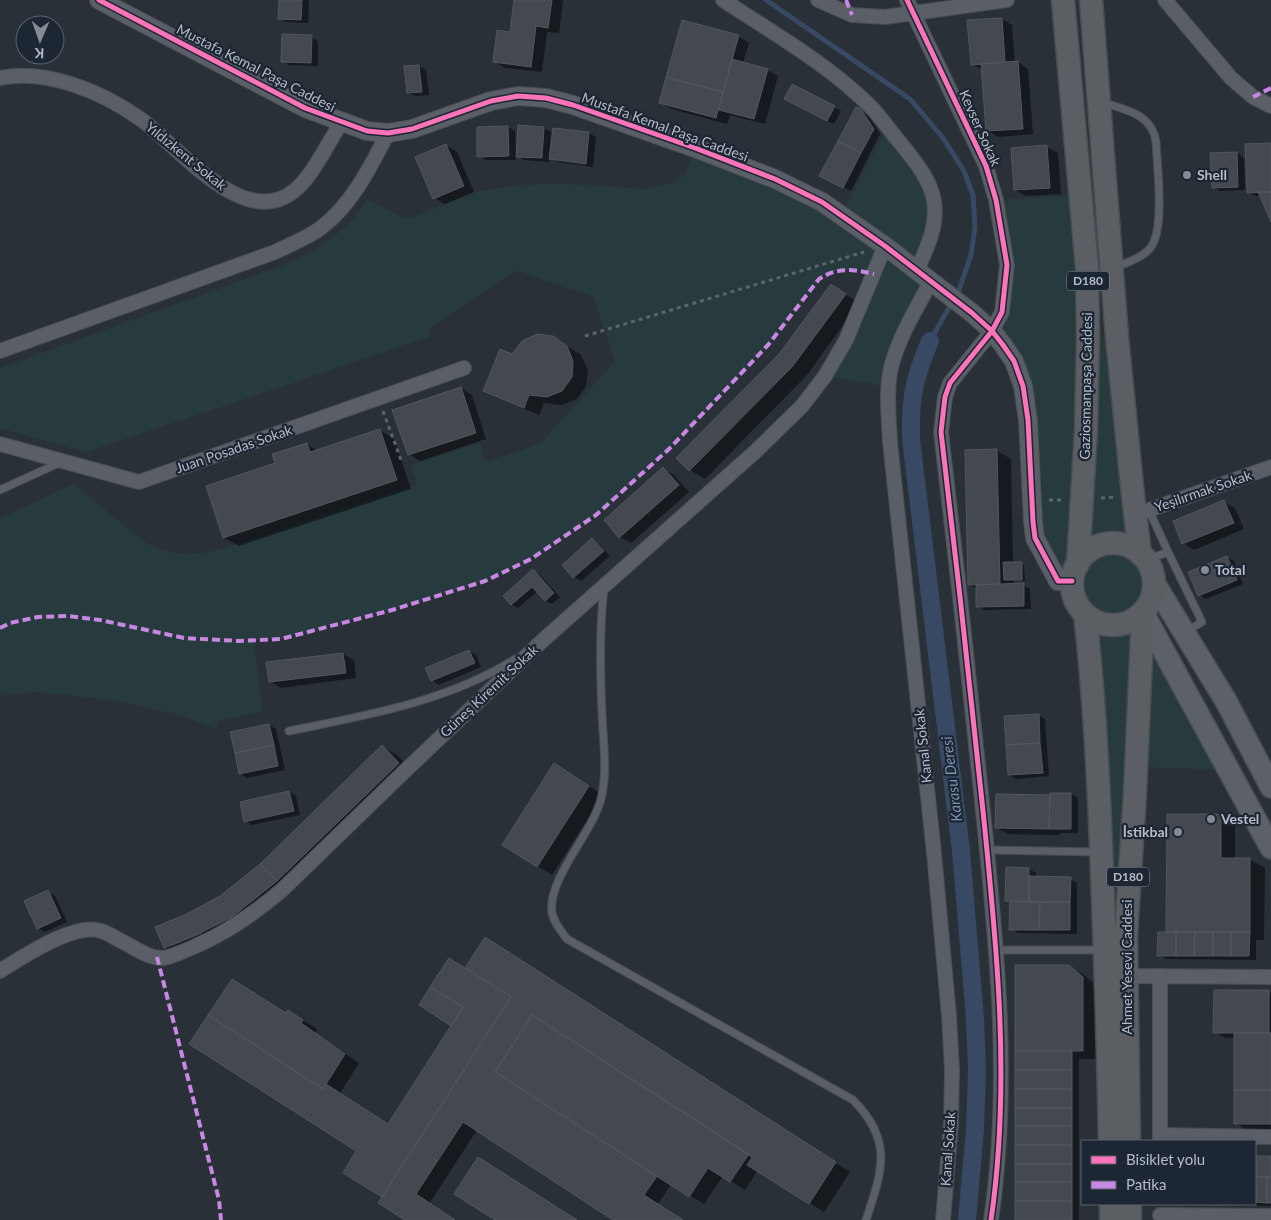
<svg xmlns="http://www.w3.org/2000/svg" width="1271" height="1220" font-family="Lato,sans-serif">
<rect width="100%" height="100%" fill="#2a3038"/>
<!-- green -->
<path fill="#273a3e" d="M887 127 934 201 917 270 931 281 889 387 825 376 873 274C852 269 838 267 819 279L768 345 669 449 596 515 531 559 485 581 392 610 281 639 254 641 262 711 219 721 215 729 186 717 113 700 38 692 0 695V518L74 484 146 543C176 557 194 556 226 548L417 485 411 465 479 442 486 462 541 443 615 361 593 296 516 271 428 329 430 337 87 452 0 428V368L281 266C320 248 343 235 368 199L400 216 411 218 474 192 514 186 554 183 645 189 675 182 685 174 695 148 841 215Z
M1082 195 1089 337H1117L1146 560C1154 575 1154 592 1147 607L1229 770 1136 767 1128 876 1102 874 1079 607 1074 599 1072 581H1058L1035 538 1023 386 992 331 1005 289 996 200Z"/>
<!-- shadow -->
<path fill="#0007" fill-rule="evenodd" d="M280 0H309L308 23 286 22 279 18Z
M515 0H563L559 33 547 32 542 72 505 68 494 61 512 33Z
M1002 19 1012 25 1015 63 1018 62 1028 69 1033 134 998 137 987 130 983 70 972 64Z
M738 36 749 43 743 63 767 70 778 76 765 124 730 115 727 124 672 109 661 103Z
M311 37 318 41V66L289 65 282 61Z
M419 66 426 70 429 95 415 96 408 92 405 68Z
M792 102 834 107 841 111 834 124Z
M856 108 868 115 880 134 851 191 828 179Z
M508 127 515 131 516 149 544 128 551 132 550 150H552L554 129 589 133 596 137 593 167 558 162 549 158V162L524 160 516 155V160H486L479 156Z
M1271 144V219L1261 196H1255L1248 192Z
M446 145 457 152 474 192 445 204 434 198Z
M1047 147 1058 153 1061 194 1026 196 1015 190Z
M1237 153 1244 158 1245 190 1220 191 1213 187Z
M831 285 859 303 807 375 705 479 690 470 678 458 780 355Z
M553 337 581 355 588 370 586 386 577 399 562 405 544 403 539 415 499 398 484 390 512 356Z
M461 388 472 395 486 439 420 461 409 454Z
M380 430 394 439 411 489 239 546 224 538 277 464 307 444 318 451Z
M996 450 1011 459 1013 563H1021L1024 565 1025 581H1014V585H1023L1030 589 1031 609 985 610 978 606 977 589 969 584Z
M664 469 674 475 689 492 631 543 620 537Z
M1224 502 1235 508 1244 529 1194 550 1183 543Z
M592 540 599 544 610 556 581 581 574 577Z
M1227 557 1234 561 1243 584 1206 599 1199 595Z
M534 571 540 575 560 597 552 604 545 600 538 591 518 608 511 604Z
M469 651 476 655 481 667 439 685 432 680Z
M343 654 354 660 356 678 281 688 270 681Z
M1038 715 1045 719 1049 776 1016 779 1009 775Z
M269 725 276 729 285 770 247 778 240 773Z
M382 747 397 755 413 772 292 889 176 954 165 947 187 915 220 897 260 865ZM202 932V934L170 947V944Z
M569 773 603 795 552 875 537 866Z
M289 792 296 796 300 815 252 825 245 821Z
M1051 794H1071L1078 798V833H1060V835L1008 834 997 828Z
M1221 815 1235 824V860H1250L1265 868 1264 940H1256V960L1166 959 1159 955 1170 933Z
M1007 868 1029 869 1036 873V878L1070 879 1077 883V934L1018 933 1011 929V903L1007 900Z
M48 892 55 896 67 922 45 932 38 928Z
M485 939 850 1172 824 1212 758 1170 745 1190 723 1176 704 1204 671 1184 658 1204 682 1220H615L477 1130 429 1204 455 1220H407L383 1197 287 1014 303 1020 317 1029 315 1033 359 1063 340 1093 389 1125 453 1026 466 969Z
M1069 966 1084 975 1097 986V1059H1079V1220H1017Z
M1269 992 1271 993V1129H1246L1235 1123 1236 1038H1225L1215 1032Z
M1255 1157H1271V1206L1184 1204H1255Z"/>
<g fill="none" stroke-linecap="round" stroke-linejoin="round">
<!-- stream -->
<path stroke="#384963" stroke-width="5" d="M766 0 910 99 943 138 964 171 973 195 975 227 971 255 959 290 930 341"/>
<!-- canal -->
<path stroke="#384963" stroke-width="18" d="M930 341C914 378 910 399 911 439L961 851 975 1018 977 1071 975 1129 967 1220"/>
</g>
<!-- building -->
<path fill="#444950" stroke="#52575f" d="M279 0H302L301 20 278 19Z
M514 0H552L548 28 536 26 531 67 493 62 497 30 510 32Z
M1002 18 1005 62 971 65 967 20Z
M682 20 739 35 723 92 666 77Z
M282 34 312 35 311 63 281 62Z
M732 59 768 69 754 119 719 110Z
M1018 61 1023 129 986 131 981 64Z
M419 65 422 92 407 93 404 66Z
M666 77 723 92 716 118 659 103Z
M792 84 835 106 827 121 784 99Z
M856 107 861 109 874 129 861 153 838 141Z
M518 125 544 127 542 158 516 157Z
M508 126 509 156 477 157V127Z
M553 128 589 132 586 164 549 159Z
M838 141 861 153 843 188 819 176Z
M1271 143V192L1247 193 1245 144Z
M446 144 464 186 433 199 415 157Z
M1047 145 1050 188 1014 190 1011 148Z
M1237 152 1238 187 1212 188 1210 153Z
M1258 192H1271V222Z
M831 284 846 294 792 367 689 471 676 458 779 354Z
M537 334 553 336 567 346 573 361 572 377 562 391 547 397 529 395 524 408 483 391 500 349 512 354 522 341Z
M461 387 476 433 408 455 392 410Z
M380 429 397 480 223 538 206 486 275 463 272 454 307 443 310 452Z
M997 449 1000 584 968 585 965 450Z
M663 467 679 485 619 538 604 520Z
M1224 500 1234 523 1182 544 1173 521Z
M592 538 604 551 573 578 562 565Z
M1227 556 1237 580 1198 596 1188 572Z
M1003 562H1022V580H1004Z
M533 569 554 593 545 601 532 587 511 605 503 596Z
M1024 583V606L976 607V585Z
M469 650 475 663 431 681 425 668Z
M343 653 346 673 269 682 266 662Z
M1039 714 1040 743 1006 745 1004 716Z
M269 724 274 745 235 753 230 732Z
M1040 743 1043 773 1008 775 1006 745Z
M274 745 278 766 239 774 235 753Z
M382 745 399 763 277 881 260 864Z
M554 763 589 786 537 867 502 845Z
M289 791 294 811 244 822 240 802Z
M1050 793H1071V829H1049Z
M996 794 1050 795 1049 829 995 828Z
M1167 814H1221V858H1250V932H1166Z
M260 864 277 881 232 917 196 935 164 948 155 927 187 914 220 896Z
M1006 867 1029 868V902L1005 901Z
M1029 876 1071 877 1070 902H1029Z
M48 890 61 918 37 929 24 901Z
M1010 901 1040 902 1039 930H1009Z
M1040 902H1070V930H1039Z
M1158 932H1176V956H1157Z
M1176 932H1195L1194 956H1176Z
M1195 932H1213V956H1194Z
M1213 932H1231V956H1213Z
M1231 932H1250L1249 956H1231Z
M485 937 836 1162 809 1204 747 1165 752 1157 532 1015 495 1072 657 1176 644 1195 683 1220H613L463 1122 416 1194 455 1220H405L378 1203 511 997 465 968Z
M449 958 511 997 382 1197 343 1173 356 1151 189 1044 208 1015 323 1089 326 1084 388 1124 463 1007 430 987Z
M1015 965H1069L1083 977V1051H1015Z
M232 979 286 1013 288 1010 303 1020 301 1023 345 1054 323 1089 208 1015Z
M430 987 463 1007 451 1026 419 1005Z
M1214 990H1269V1033H1213Z
M532 1015 749 1154 730 1182 708 1168 689 1197 495 1072Z
M1234 1033H1271V1090H1234Z
M1015 1051H1072V1070H1015Z
M1015 1070H1072V1089H1015Z
M1015 1089H1072V1108H1015Z
M1234 1090H1271V1124H1234Z
M1015 1108H1072V1126H1015Z
M1015 1126H1072V1145H1015Z
M1015 1145H1072V1164H1015Z
M1255 1156H1271V1177H1255Z
M478 1157 577 1220H495L454 1194Z
M1015 1164H1072V1182H1015Z
M1255 1177H1267V1203L1255 1202Z
M1267 1177H1271V1203H1267Z
M1015 1182H1072V1201H1015Z
M1015 1201H1072V1220H1015Z"/>
<g fill="none" stroke-linecap="round" stroke-linejoin="round">
<defs>
<path id="service" d="M1102 102C1125 110 1151 113 1156 141 1157 165 1165 228 1151 247 1143 258 1127 262 1115 268
M0 490 61 462
M1149 510 1168 552
M1146 560 1168 552 1202 622 1187 631
M604 588C599 629 600 671 602 713 603 742 608 770 601 799 592 834 547 879 552 913 554 923 561 931 567 939L853 1100C894 1141 882 1171 866 1220
M289 731C367 715 447 702 515 659
M987 850 1099 852
M996 950H1103"/>
<path id="minor" d="M723 0C773 33 828 64 871 107 882 119 892 133 902 145 915 161 931 181 934 201 938 226 927 248 917 270
M818 0 852 15 885 17 1007 0
M907 0 986 166 996 200 1007 265 1002 312 992 331 950 383 945 397 941 432C956 558 970 685 983 811 997 947 1011 1084 991 1220
M1165 0 1231 78 1253 97 1271 106
M0 78C46 68 102 92 139 118 177 144 243 232 294 191 312 177 328 143 341 123
M931 281C916 310 897 339 890 372 886 395 889 419 890 442L934 853 949 1016 952 1070 951 1123 943 1220
M0 351 275 252C291 244 308 238 322 227 353 203 370 167 388 133
M0 444 139 482 464 368
M1135 515 1271 467
M0 971C22 957 71 925 97 930 105 931 114 937 121 941 134 947 149 959 163 958 172 957 181 952 189 949 226 933 251 916 282 890L408 768 541 642 756 451 802 406 825 376 846 340 885 246
M1126 976 1271 977
M1160 1135 1271 1137
M1160 1141V976
M1160 1215 1271 1216"/>
<path id="tertiary" d="M99 0 305 108 367 131 388 133 412 129 491 101 518 96 546 98 573 105 695 148 775 179 822 202 885 246 972 313 992 331 1003 345 1014 361 1023 386 1028 420 1033 522 1035 538 1058 581H1072"/>
<path id="primary" d="M1154 583 1226 701 1271 787
M1143 613 1271 848"/>
<path id="trunk" d="M1063 0 1087 268 1088 337 1086 430 1078 564
M1091 0 1117 337 1133 496 1140 554
M1072 584a41 41 0 1 1 82 0a41 41 0 1 1-82 0Z
M1085 614C1094 691 1098 768 1101 845 1105 944 1108 1042 1110 1141
M1129 1141 1126 935 1135 793 1143 613
M1111 1204V1220
M1130 1204V1220"/>
</defs>
<!-- service casing -->
<use href="#service" stroke="#484c53" stroke-width="9"/>
<!-- minor casing -->
<use href="#minor" stroke="#484c53" stroke-width="16"/>
<!-- tertiary casing -->
<use href="#tertiary" stroke="#484c53" stroke-width="20"/>
<!-- primary casing -->
<use href="#primary" stroke="#484c55" stroke-width="24"/>
<!-- trunk casing -->
<use href="#trunk" stroke="#474c53" stroke-width="25"/>
<!-- path -->
<path stroke="#5d636a" stroke-width="3" stroke-dasharray="4 4" stroke-linecap="butt" d="M585 336 864 252
M383 411 401 460
M1101 498 1115 497
M1049 500H1063"/>
<!-- service -->
<use href="#service" stroke="#5a5e66" stroke-width="7"/>
<!-- minor -->
<use href="#minor" stroke="#5a5e66" stroke-width="14"/>
<!-- tertiary -->
<use href="#tertiary" stroke="#5a5e66" stroke-width="18"/>
<!-- primary -->
<use href="#primary" stroke="#5c6168" stroke-width="21"/>
<!-- trunk -->
<use href="#trunk" stroke="#5b5f64" stroke-width="22"/>
<!-- quiet -->
<path stroke="#c787e3" stroke-width="4" stroke-dasharray="8 4" stroke-linecap="butt" d="M846 0 852 15
M1253 97 1271 88
M0 628 10 623 38 617 68 616 100 620 184 638 239 641 281 639 392 610 485 581 531 559 596 515 669 449 768 345 819 279C838 267 852 269 874 274
M157 957 219 1200 221 1220"/>
<defs>
<path id="cycleway" d="M99 0 305 108 367 131 388 133 412 129 491 101 518 96 546 98 573 105 695 148 775 179 822 202 885 246 972 313 992 331 1003 345 1014 361 1023 386 1028 420 1033 522 1035 538 1058 581H1072
M907 0 986 166 996 200 1007 265 1002 312 992 331 950 383 945 397 941 432C956 558 970 685 983 811 997 947 1011 1084 991 1220"/>
</defs>
<!-- cycleway casing -->
<use href="#cycleway" stroke="#1d2633" stroke-width="8"/>
<!-- cycleway -->
<use href="#cycleway" stroke="#fb73b8" stroke-width="5"/>
</g>
<!-- markers -->
<g fill="#848b96" stroke="#1d2633" stroke-width="2">
<circle cx="1187" cy="175" r="5"/>
<circle cx="1205" cy="570" r="5"/>
<circle cx="1211" cy="819" r="5"/>
<circle cx="1178" cy="832" r="5"/>
</g>
<g text-anchor="middle" stroke-width="4.5" stroke-linejoin="round" paint-order="stroke">
<!-- shield labels -->
<g fill="#1d2633" stroke="#878f9c" stroke-width="1">
<rect x="1067" y="271.5" width="42" height="19" rx="4"/>
<rect x="1107" y="867.5" width="42" height="19" rx="4"/>
</g>
<g font-size="12" font-weight="bold" fill="#b4bcc9">
<text x="1088" y="285">D180</text>
<text x="1128" y="881">D180</text>
</g>
<!-- street labels -->
<g font-size="14" fill="#b4bcc9" stroke="#1d2633">
<text transform="translate(256 68) rotate(27)" y="5">Mustafa Kemal Paşa Caddesi</text>
<text transform="translate(665 127) rotate(20)" y="5">Mustafa Kemal Paşa Caddesi</text>
<text transform="translate(980 128) rotate(66)" y="5">Kevser Sokak</text>
<text transform="translate(186 156) rotate(39)" y="5">Yıldızkent Sokak</text>
<text transform="translate(1086 386) rotate(-89)" y="5">Gaziosmanpaşa Caddesi</text>
<text transform="translate(234 449) rotate(-19)" y="5">Juan Posadas Sokak</text>
<text transform="translate(1203 491) rotate(-19)" y="5">Yeşilırmak Sokak</text>
<text transform="translate(489 691) rotate(-43)" y="5">Güneş Kiremit Sokak</text>
<text transform="translate(923 746) rotate(-96)" y="5">Kanal Sokak</text>
<text transform="translate(1127 967) rotate(-90)" y="5">Ahmet Yesevi Caddesi</text>
<text transform="translate(948 1149) rotate(-86)" y="5">Kanal Sokak</text>
</g>
<!-- poi labels -->
<g font-size="14" font-weight="bold" fill="#b4bcc9" stroke="#1d2633" text-anchor="start">
<text x="1197" y="180">Shell</text>
<text x="1215" y="575">Total</text>
<text x="1221" y="824">Vestel</text>
<text x="1168" y="837" text-anchor="end">İstikbal</text>
</g>
<!-- water labels -->
<g font-size="15" font-style="italic" fill="#7c92b1" stroke="#1d2633">
<text transform="translate(952 779) rotate(-97)" y="5">Karasu Deresi</text>
</g>
</g>
<!-- legend -->
<rect x="1081" y="1140" width="175" height="65" fill="#1d2633" stroke="#59626f"/>
<rect x="1091" y="1156" width="25" height="8" fill="#fb73b8" stroke="#59626f"/>
<text x="1126" y="1165" font-size="15" fill="#b4bcc9">Bisiklet yolu</text>
<rect x="1091" y="1181" width="25" height="8" fill="#c787e3" stroke="#59626f"/>
<text x="1126" y="1190" font-size="15" fill="#b4bcc9">Patika</text>
<!-- north arrow -->
<g transform="translate(40 40) rotate(182)"><circle r="24" fill="#1d2633" stroke="#59626f"/>
<path d="M0-4L9 19L0 12L-9 19Z" fill="#848b96"/>
<text y="-8" font-size="14" font-weight="bold" text-anchor="middle" fill="#b4bcc9">K</text>
</g>
</svg>
